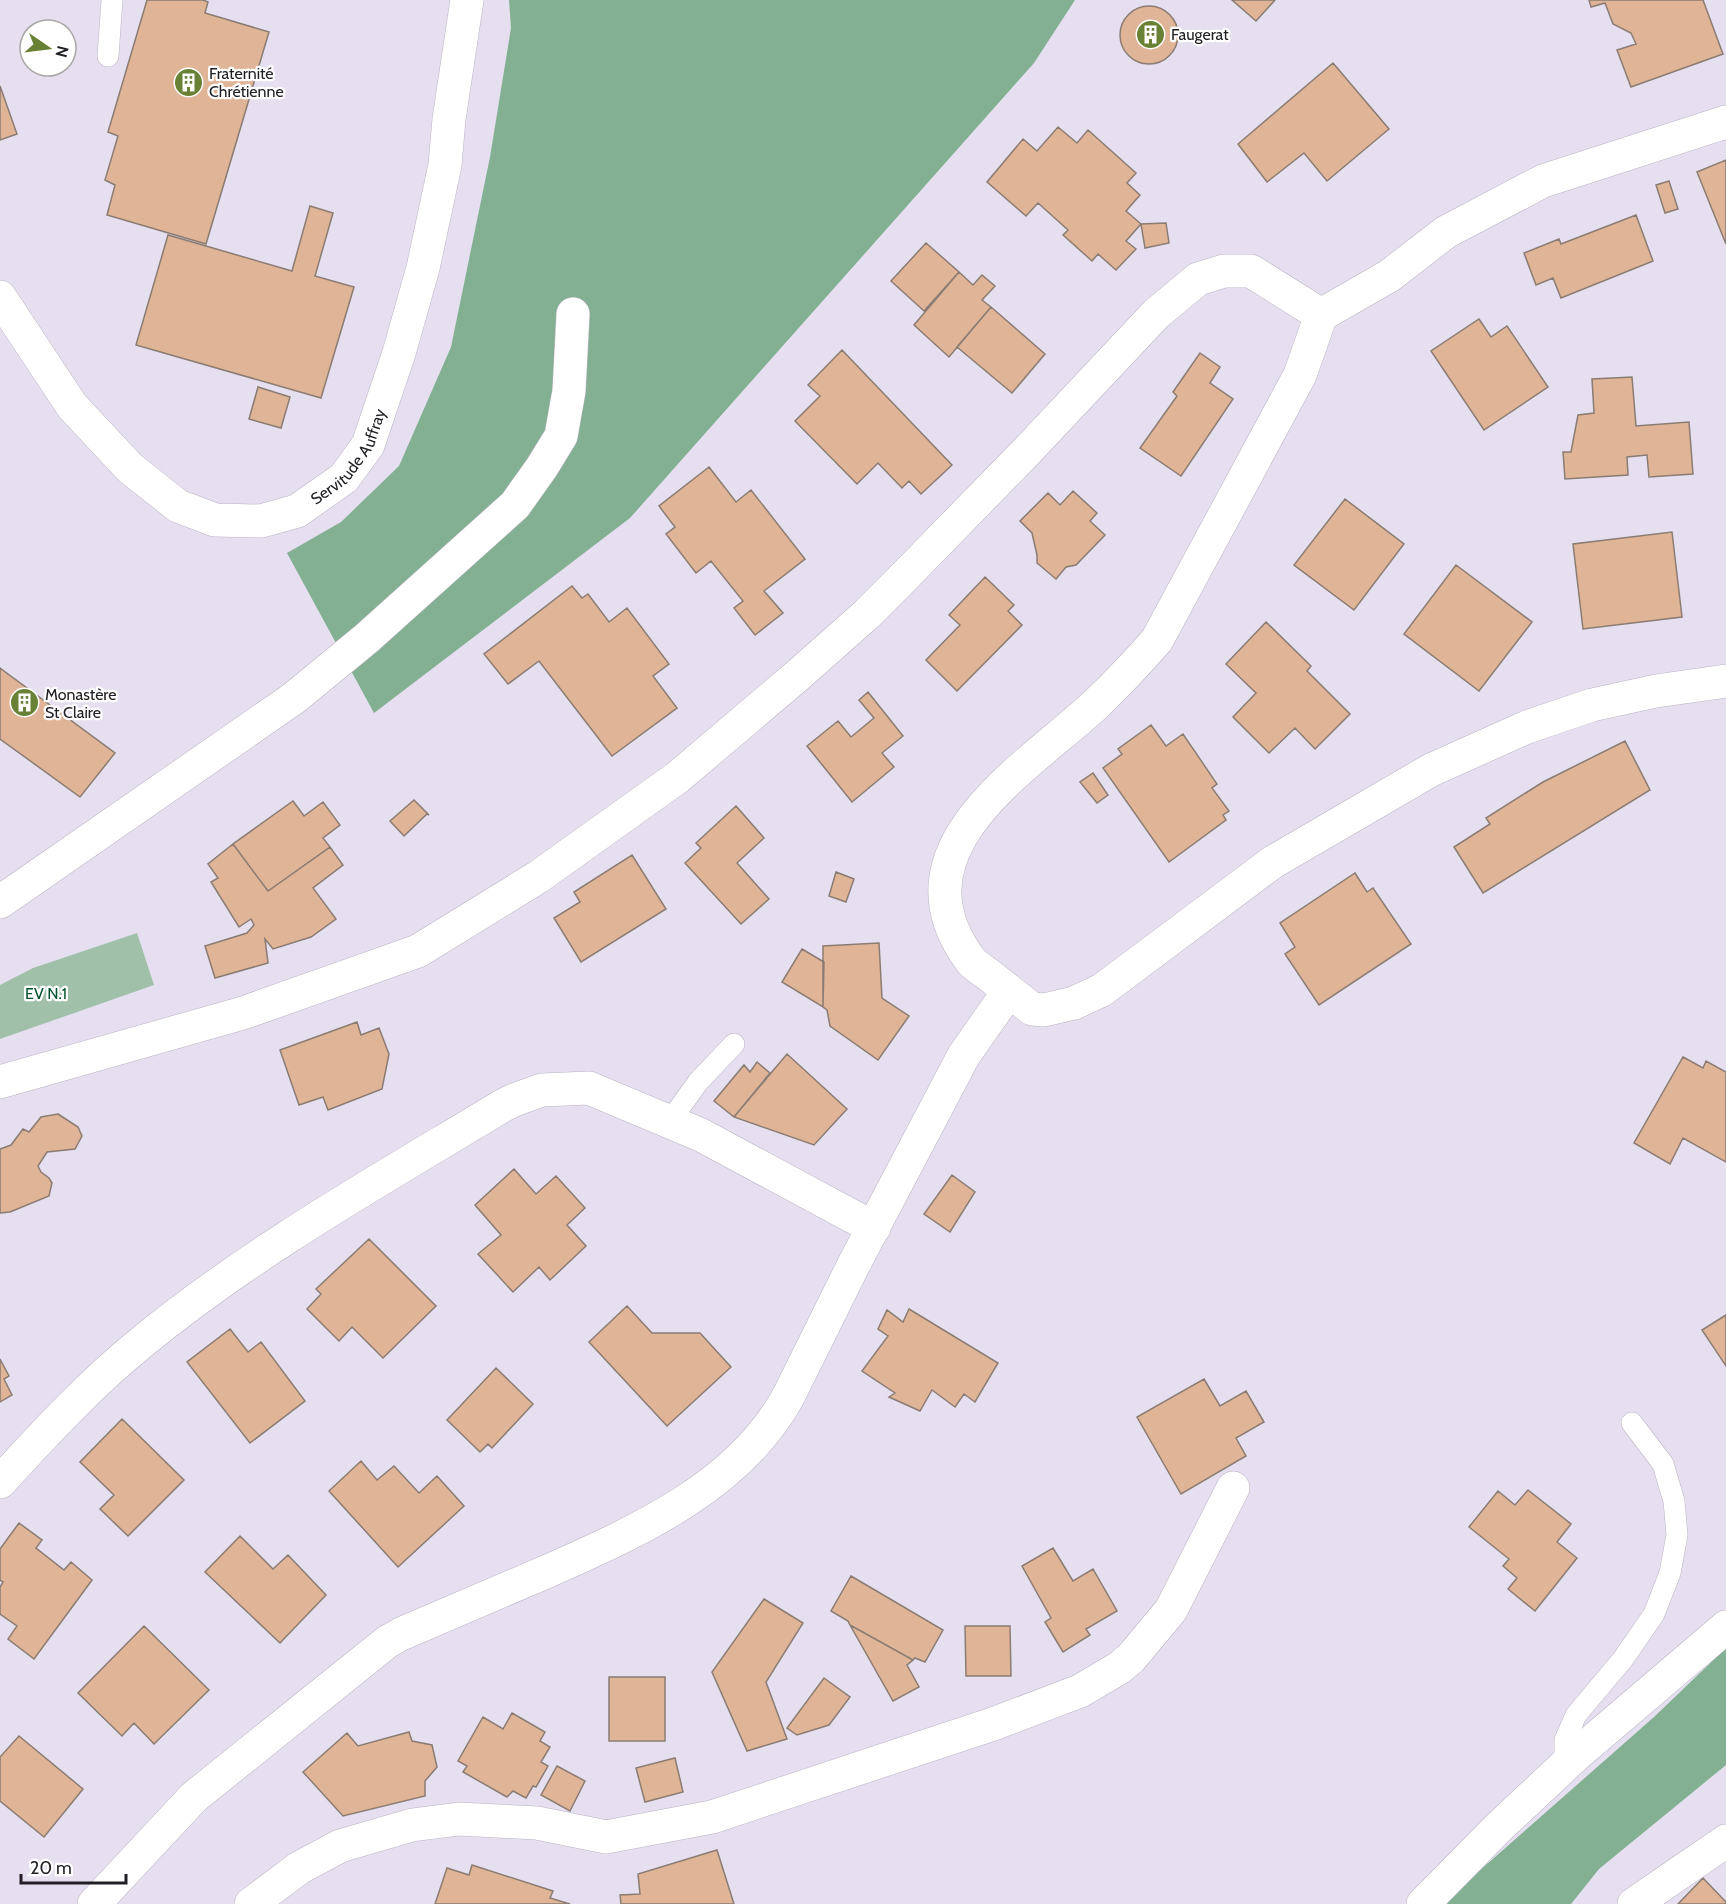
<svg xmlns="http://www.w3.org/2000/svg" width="1726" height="1904" font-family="Cabin,sans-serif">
<rect width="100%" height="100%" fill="#e5dff0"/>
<!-- green -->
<path fill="#a0c0aa" d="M137 933 154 985 0 1039V985L33 968Z"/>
<!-- forest -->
<path fill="#83b092" d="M509 0H1075L1034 63 630 518 374 713 287 553 341 522 399 466 451 347 490 157 511 28Z
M1726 1648V1765L1599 1869 1571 1904H1447L1453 1894 1654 1717Z"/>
<!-- building -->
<path fill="#e0b496" stroke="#8b7c73" stroke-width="1.5" d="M147 0H203L208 2 205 13 269 32 206 244 107 215 115 185 105 180 118 136 108 132Z
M1232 0H1275L1256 21Z
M1589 0H1703L1723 54 1631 87 1617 50 1636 44 1631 33 1613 24 1605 3 1591 7Z
M1120 35a29 29 0 1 1 58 0a29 29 0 1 1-58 0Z
M1333 63 1389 129 1327 181 1304 153 1267 182 1238 144Z
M0 86 17 134 0 140Z
M1058 127 1077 143 1088 130 1136 173 1127 183 1140 195 1126 211 1141 224 1126 241 1136 249 1116 270 1098 254 1092 261 1063 235 1068 230 1038 203 1026 216 987 182 1023 139 1037 151Z
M1726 160V244L1697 172Z
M1669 181 1678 209 1665 213 1656 185Z
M310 206 333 213 315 276 354 287 321 398 136 345 168 235 292 271Z
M1636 215 1653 261 1561 298 1553 278 1536 285 1524 253 1559 239 1561 244Z
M1166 223 1169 243 1145 248 1141 224Z
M926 243 959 272 924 311 891 281Z
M959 272 973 285 982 275 995 286 982 300 991 307 949 357 914 325Z
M991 307 1045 354 1012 393 957 347Z
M1479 319 1491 337 1507 326 1548 387 1484 430 1431 351Z
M842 350 952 465 921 494 909 481 902 488 878 463 857 484 795 421 820 396 808 385Z
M1200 353 1220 367 1210 383 1233 399 1181 476 1140 448 1177 396 1173 392Z
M1632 377 1636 426 1689 422 1693 474 1649 477 1647 455 1627 457 1628 475 1565 479 1563 452H1571L1578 415 1594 413 1592 379Z
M258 387 290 397 281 428 249 419Z
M709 467 736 502 751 490 805 559 764 591 783 613 755 635 734 608 743 601 711 561 696 573 666 534 675 527 659 506Z
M1073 491 1097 513 1090 521 1105 535 1076 565 1066 567 1056 579 1037 563V555L1032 533 1020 521 1048 493 1060 505Z
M1345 499 1404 544 1354 610 1294 565Z
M1672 532 1682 617 1583 629 1573 544Z
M1456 565 1532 622 1479 691 1404 634Z
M985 577 1014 605 1008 611 1022 625 957 691 926 660 960 625 949 615Z
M572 586 582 598 588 594 609 622 627 608 669 664 653 676 677 708 612 756 539 661 508 684 484 654Z
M1266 622 1311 666 1307 671 1350 714 1315 749 1295 728 1269 753 1233 717 1256 693 1226 664Z
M0 668 115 753 80 797 0 739Z
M868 692 903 736 882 753 894 767 852 802 807 746 838 721 851 737 874 718 859 700Z
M1151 725 1166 746 1183 734 1217 784 1212 788 1229 811 1223 815 1226 820 1169 862 1103 768 1122 754 1118 749Z
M1625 741 1650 790 1483 893 1454 847 1490 824 1486 818 1543 782Z
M1093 773 1108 795 1097 803 1080 782Z
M414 800 429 815 427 814 404 836 390 821Z
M293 801 304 816 323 802 340 825 323 838 330 847 268 891 233 844Z
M736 806 764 838 737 863 769 899 741 924 685 863 701 848 696 843Z
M233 844 268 891 330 847 343 865 313 888 336 919 311 937 273 949 265 939 268 963 215 978 205 946 247 933 254 925 251 919 239 927 211 882 218 878 208 864Z
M632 855 666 909 581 962 554 918 580 902 574 892Z
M836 872 854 879 846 902 829 896Z
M1355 873 1367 892 1373 888 1411 944 1319 1005 1285 954 1295 947 1280 923Z
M879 943 882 998 909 1016 878 1060 830 1026 827 1010 823 1007V946Z
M802 949 824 962 823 1007 782 982Z
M357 1022 361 1035 379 1028 389 1054 382 1089 328 1110 323 1097 299 1105 280 1050Z
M787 1054 847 1109 814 1145 734 1117Z
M1683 1057 1703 1068 1706 1061 1726 1072V1162L1683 1138 1670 1164 1634 1143Z
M757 1062 770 1073 734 1117 714 1101 744 1065 750 1072Z
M58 1114 78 1127 82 1136 75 1149 47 1152 38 1166 41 1172 49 1178 52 1183 49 1196 10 1212 0 1213V1149L11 1145 23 1129 29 1132 41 1117Z
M514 1169 536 1194 556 1176 585 1208 567 1225 586 1246 550 1280 539 1267 513 1292 478 1254 501 1235 475 1205Z
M952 1175 975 1192 950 1232 924 1214Z
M369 1239 436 1306 383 1358 352 1327 339 1341 307 1309 321 1294 316 1289Z
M627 1306 652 1333H700L731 1367 667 1426 589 1342Z
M909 1309 998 1363 975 1402 964 1394 955 1407 932 1390 920 1411 889 1397 895 1393 862 1371 888 1336 878 1329 887 1310 903 1322Z
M1726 1315V1366L1702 1330Z
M230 1329 248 1352 261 1342 305 1401 250 1443 187 1362Z
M0 1359 9 1376 4 1379 12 1395 0 1402Z
M496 1368 533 1404 492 1448 488 1444 480 1452 447 1420Z
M1204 1379 1220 1406 1246 1391 1264 1422 1236 1438 1246 1456 1181 1494 1137 1417Z
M122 1419 184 1480 128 1536 100 1509 114 1495 80 1462Z
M361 1461 377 1480 394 1466 419 1493 437 1476 464 1506 398 1567 329 1491Z
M1528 1490 1571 1524 1557 1542 1577 1558 1535 1611 1508 1589 1517 1578 1503 1566 1509 1559 1469 1527 1498 1491 1515 1505Z
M19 1523 42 1540 36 1548 64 1570 71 1562 92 1580 34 1659 8 1639 17 1626 0 1614V1587L3 1582 0 1580V1549Z
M240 1536 273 1569 288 1555 326 1595 280 1643 205 1572Z
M1053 1548 1073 1581 1093 1569 1117 1611 1086 1629 1090 1635 1063 1652 1045 1622 1051 1618 1022 1566Z
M851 1576 943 1630 925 1662 915 1658 913 1660 850 1625 848 1621 831 1611Z
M764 1599 803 1623 766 1682 787 1739 747 1751 712 1672Z
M850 1625 913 1660 907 1665 919 1687 893 1701Z
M144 1626 209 1690 154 1744 134 1723 122 1736 78 1693Z
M965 1626H1010L1011 1676H966Z
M609 1677H665V1741H609Z
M824 1678 850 1697 829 1725 797 1735 787 1728Z
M512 1713 545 1732 540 1741 550 1747 541 1762 548 1766 536 1787 533 1786 526 1798 513 1791 507 1797 463 1772 467 1766 458 1761 483 1717 503 1729Z
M409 1732 412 1741 432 1745 437 1767 425 1781V1796L343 1816 303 1772 347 1733 358 1746Z
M19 1736 83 1789 44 1837 0 1801V1757Z
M675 1758 683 1792 645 1802 636 1768Z
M557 1766 585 1781 570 1811 541 1795Z
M717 1850 734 1904H621L620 1895 640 1894 638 1874Z
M472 1865 553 1891 550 1898 570 1904H435L447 1868 469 1875Z
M1703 1878 1726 1902V1904H1678Z"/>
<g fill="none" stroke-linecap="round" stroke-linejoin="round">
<defs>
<path id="service" d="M108 56 112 0
M670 1121 698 1082 734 1044
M1565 1766V1740L1576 1715 1623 1659 1654 1614 1670 1573 1677 1535 1674 1501 1663 1464 1632 1423"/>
<path id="minor" d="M1726 122 1543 181 1446 232 1389 276 1321 315 1300 375 1157 640C1137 663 1116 685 1094 706 1023 771 888 850 971 961 976 966 983 971 989 975 1003 986 1018 998 1032 1009L1044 1010 1074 1003 1102 990 1273 862 1431 770 1527 727 1592 705 1656 691 1726 681
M0 902 294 698 367 638 515 505 542 467 561 436 569 391 573 314
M0 1082 243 1013 418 951 538 877 678 777 797 676 867 614 899 582 1028 450 1156 314 1198 279 1224 271H1251L1321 315
M0 1482C45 1433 90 1384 142 1342 253 1251 380 1180 502 1106L514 1100 542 1090 589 1088 701 1135 874 1228
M94 1904 194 1797 387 1642 401 1634C450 1613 499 1592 548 1571 638 1531 738 1487 788 1397L854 1264 964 1055 1009 991
M251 1904 299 1868 340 1846 412 1825 459 1819 537 1823 606 1837 712 1817 993 1724 1080 1691 1119 1668 1131 1658 1171 1610 1233 1488
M1423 1904 1499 1827 1576 1755 1726 1627
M1634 1904 1726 1841"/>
<g id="tertiary">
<path id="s1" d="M0 297 72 406 130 468 178 506 215 520 261 521 297 511 344 478 368 445 399 353 423 268 445 165 449 119 467 0"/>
</g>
</defs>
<!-- service casing -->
<use href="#service" stroke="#b9b4c4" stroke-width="22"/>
<!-- minor casing -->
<use href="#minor" stroke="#b9b4c4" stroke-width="34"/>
<!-- tertiary casing -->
<use href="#tertiary" stroke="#b9b4c4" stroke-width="34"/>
<!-- service -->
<use href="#service" stroke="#fff" stroke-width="21"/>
<!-- minor -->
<use href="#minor" stroke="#fff" stroke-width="33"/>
<!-- tertiary -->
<use href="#tertiary" stroke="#fff" stroke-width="33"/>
</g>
<!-- icons -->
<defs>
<symbol id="building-disc" viewBox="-11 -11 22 22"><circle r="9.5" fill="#698134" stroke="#fff"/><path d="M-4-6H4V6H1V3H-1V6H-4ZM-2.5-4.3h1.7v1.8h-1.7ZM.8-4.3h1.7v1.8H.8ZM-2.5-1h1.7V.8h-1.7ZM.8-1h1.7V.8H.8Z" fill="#fff"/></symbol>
</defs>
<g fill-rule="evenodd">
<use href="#building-disc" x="1134" y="18" width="33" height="33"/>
<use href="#building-disc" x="172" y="66" width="33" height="33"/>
<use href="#building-disc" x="8" y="686" width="33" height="33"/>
</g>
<g text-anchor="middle" stroke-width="4.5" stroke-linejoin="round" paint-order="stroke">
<!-- poi labels -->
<g font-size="16" fill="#222026" stroke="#fff" text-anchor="start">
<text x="1171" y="40">Faugerat</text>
<text x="209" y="79">Fraternité<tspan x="209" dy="18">Chrétienne</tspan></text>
<text x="45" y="700">Monastère<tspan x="45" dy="18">St Claire</tspan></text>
</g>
<!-- street labels -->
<g font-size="16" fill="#222026" stroke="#fff">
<text dy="6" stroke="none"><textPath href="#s1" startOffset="477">Servitude Auffray</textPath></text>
</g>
<!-- park labels -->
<g font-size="16" fill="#00502a" stroke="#fff">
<text x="46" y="999">EV N.1</text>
</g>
</g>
<!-- north arrow -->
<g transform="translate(48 48) rotate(104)"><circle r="28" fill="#ffffff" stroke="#a7a6a8" stroke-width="1.5"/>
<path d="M0-4.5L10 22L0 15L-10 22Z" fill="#698134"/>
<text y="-9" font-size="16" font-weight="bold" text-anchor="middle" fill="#222026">N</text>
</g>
<!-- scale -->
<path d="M21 1874v9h105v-9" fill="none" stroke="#222026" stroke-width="3"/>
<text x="30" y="1874" font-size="18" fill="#222026" stroke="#ffffff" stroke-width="4.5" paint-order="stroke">20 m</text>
</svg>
